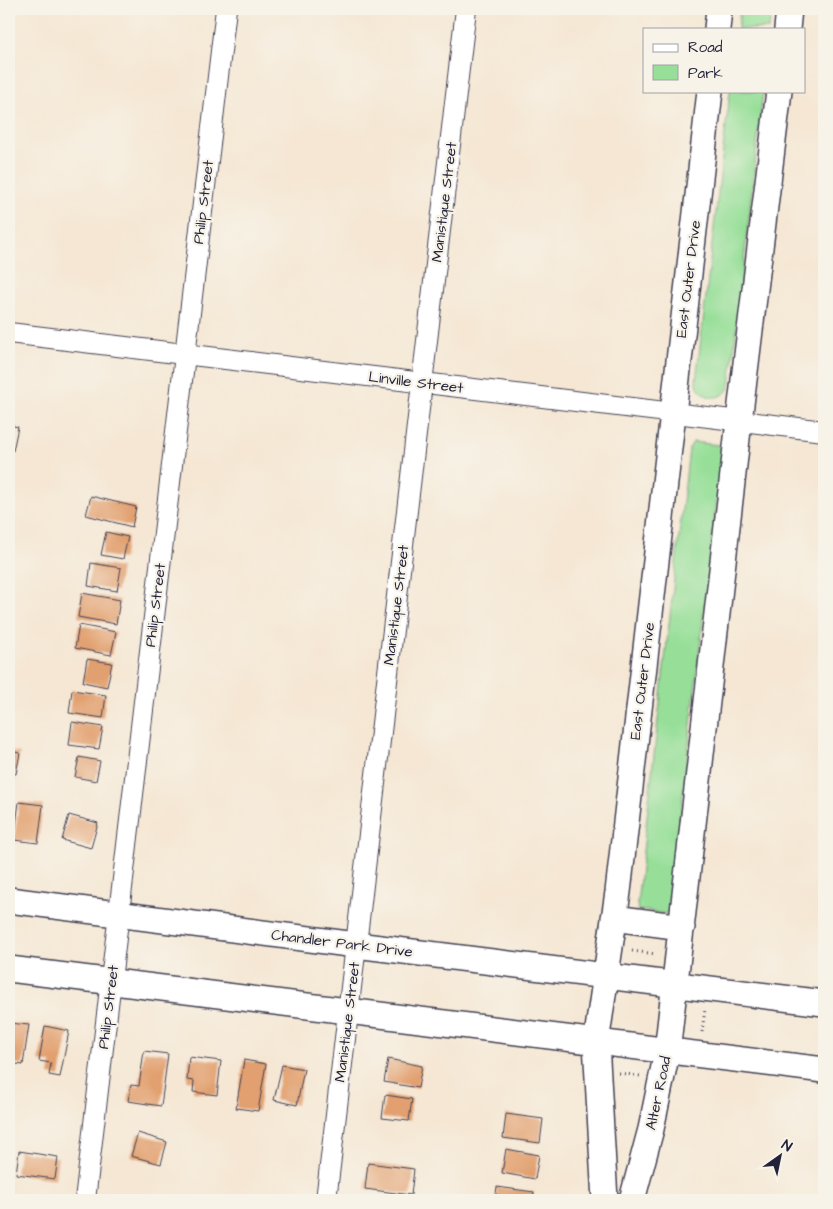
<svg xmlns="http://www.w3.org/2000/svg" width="833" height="1209" font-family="'Architects Daughter',sans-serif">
<rect width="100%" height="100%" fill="#f7f3e8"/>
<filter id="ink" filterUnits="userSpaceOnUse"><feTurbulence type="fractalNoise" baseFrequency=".02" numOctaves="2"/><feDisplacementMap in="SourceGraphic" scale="10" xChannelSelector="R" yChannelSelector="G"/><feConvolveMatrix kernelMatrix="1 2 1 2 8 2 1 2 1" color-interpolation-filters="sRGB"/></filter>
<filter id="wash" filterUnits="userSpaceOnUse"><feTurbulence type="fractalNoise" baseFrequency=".0096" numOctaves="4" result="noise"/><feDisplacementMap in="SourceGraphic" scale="20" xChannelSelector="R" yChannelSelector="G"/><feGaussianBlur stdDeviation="1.12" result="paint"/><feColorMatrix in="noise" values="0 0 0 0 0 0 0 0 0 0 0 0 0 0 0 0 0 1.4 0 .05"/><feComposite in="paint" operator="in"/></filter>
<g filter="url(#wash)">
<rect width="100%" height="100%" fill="#f5e7d4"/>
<!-- green -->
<path fill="#97df99" stroke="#5c806a" d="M740 9H772L769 29H738Z
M730 91H763L730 386C722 403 700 400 696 381Z
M693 442 719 445 721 447 722 455 670 908 668 914 638 910 637 904 689 449Z"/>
<g id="blocks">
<!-- building -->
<path fill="#e2a070" d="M9 425 18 427 13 451 9 450Z
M91 496 136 507 132 527 86 515Z
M106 532 128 537 123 559 101 555Z
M91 563 121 568 117 591 88 586Z
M82 593 120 600 116 624 78 617Z
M79 625 116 632 111 655 75 648Z
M87 659 112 663 107 687 83 682Z
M72 690 106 695 103 718 69 713Z
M72 722 103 727 99 749 69 745Z
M9 751 20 753 16 774 9 773Z
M79 757 100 761 96 781 75 777Z
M19 802 43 805 38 843 14 840Z
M69 815 98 823 91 848 62 840Z
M9 1023 29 1025 23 1065 9 1063Z
M45 1026 69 1031 60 1077 49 1075 51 1063 39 1061Z
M144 1051 168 1054 161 1106 128 1101 131 1085 139 1086Z
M189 1057 221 1061 217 1095 193 1092 194 1081 187 1080Z
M388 1059 422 1066 418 1088 384 1082Z
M244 1060 266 1064 258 1111 236 1108Z
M282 1065 304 1069 297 1105 274 1100Z
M385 1095 412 1099 409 1121 382 1118Z
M506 1114 543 1119 540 1143 503 1138Z
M138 1133 167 1142 161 1164 131 1156Z
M506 1149 539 1155 535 1179 502 1173Z
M19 1151 58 1157 55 1179 16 1174Z
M368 1163 414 1169 411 1195 365 1189Z
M497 1187 534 1192 533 1200H495Z"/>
</g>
</g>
<g filter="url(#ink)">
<use href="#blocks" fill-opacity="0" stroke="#424052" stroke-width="1"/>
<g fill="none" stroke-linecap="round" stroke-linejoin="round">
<defs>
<path id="minor" d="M9 333 824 431
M85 1200 226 9
M326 1200 466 9"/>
<path id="tertiary" d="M717 29 719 9
M787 29 789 9
M9 900 356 945 824 1003
M614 918 682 927
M9 969 824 1070
M605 1200 596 1043 618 892 710 91
M632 1200 651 1129 667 1052 739 421 779 91"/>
</defs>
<!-- minor casing -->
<use href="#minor" stroke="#424052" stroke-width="22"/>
<!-- tertiary casing -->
<use href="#tertiary" stroke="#424052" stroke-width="28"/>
<!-- path -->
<path stroke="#424052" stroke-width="3" stroke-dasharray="1 4" stroke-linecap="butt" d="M632 951 656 954
M702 1032 705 1009
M619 1073 640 1076"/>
<!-- minor -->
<use href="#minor" stroke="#fff" stroke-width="20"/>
<!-- tertiary -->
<use href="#tertiary" stroke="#fff" stroke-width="25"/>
</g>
</g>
<g text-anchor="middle" stroke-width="4.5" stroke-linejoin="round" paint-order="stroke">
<!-- street labels -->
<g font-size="15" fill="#22223b" stroke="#f7f3e8">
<text transform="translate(203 202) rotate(-83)" y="5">Philip Street</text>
<text transform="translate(444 202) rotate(-83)" y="5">Manistique Street</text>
<text transform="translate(688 279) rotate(-83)" y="5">East Outer Drive</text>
<text transform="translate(416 382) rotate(7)" y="5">Linville Street</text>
<text transform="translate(155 605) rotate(-83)" y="5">Philip Street</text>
<text transform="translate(396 605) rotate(-83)" y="5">Manistique Street</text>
<text transform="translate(642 681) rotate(-83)" y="5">East Outer Drive</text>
<text transform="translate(342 943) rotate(7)" y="5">Chandler Park Drive</text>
<text transform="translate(108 1007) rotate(-83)" y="5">Philip Street</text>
<text transform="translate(347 1022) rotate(-83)" y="5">Manistique Street</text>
<text transform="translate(658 1093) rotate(-78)" y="5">Alter Road</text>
</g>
</g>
<!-- margin -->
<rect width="833" height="1209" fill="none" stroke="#f7f3e8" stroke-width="30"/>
<!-- legend -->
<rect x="643" y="28" width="162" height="65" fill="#f7f3e8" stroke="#a29fa3"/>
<rect x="653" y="44" width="25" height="8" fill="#ffffff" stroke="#a29fa3"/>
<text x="688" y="52" font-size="15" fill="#22223b">Road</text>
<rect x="653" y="65" width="25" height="15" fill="#97df99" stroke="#a29fa3"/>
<text x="688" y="78" font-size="15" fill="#22223b">Park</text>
<!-- north arrow -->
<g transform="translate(780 1156) rotate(33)" stroke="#f7f3e8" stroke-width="4" paint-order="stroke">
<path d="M0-4L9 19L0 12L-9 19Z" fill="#22223b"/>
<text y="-8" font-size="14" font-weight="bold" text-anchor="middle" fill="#22223b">N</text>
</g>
</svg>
